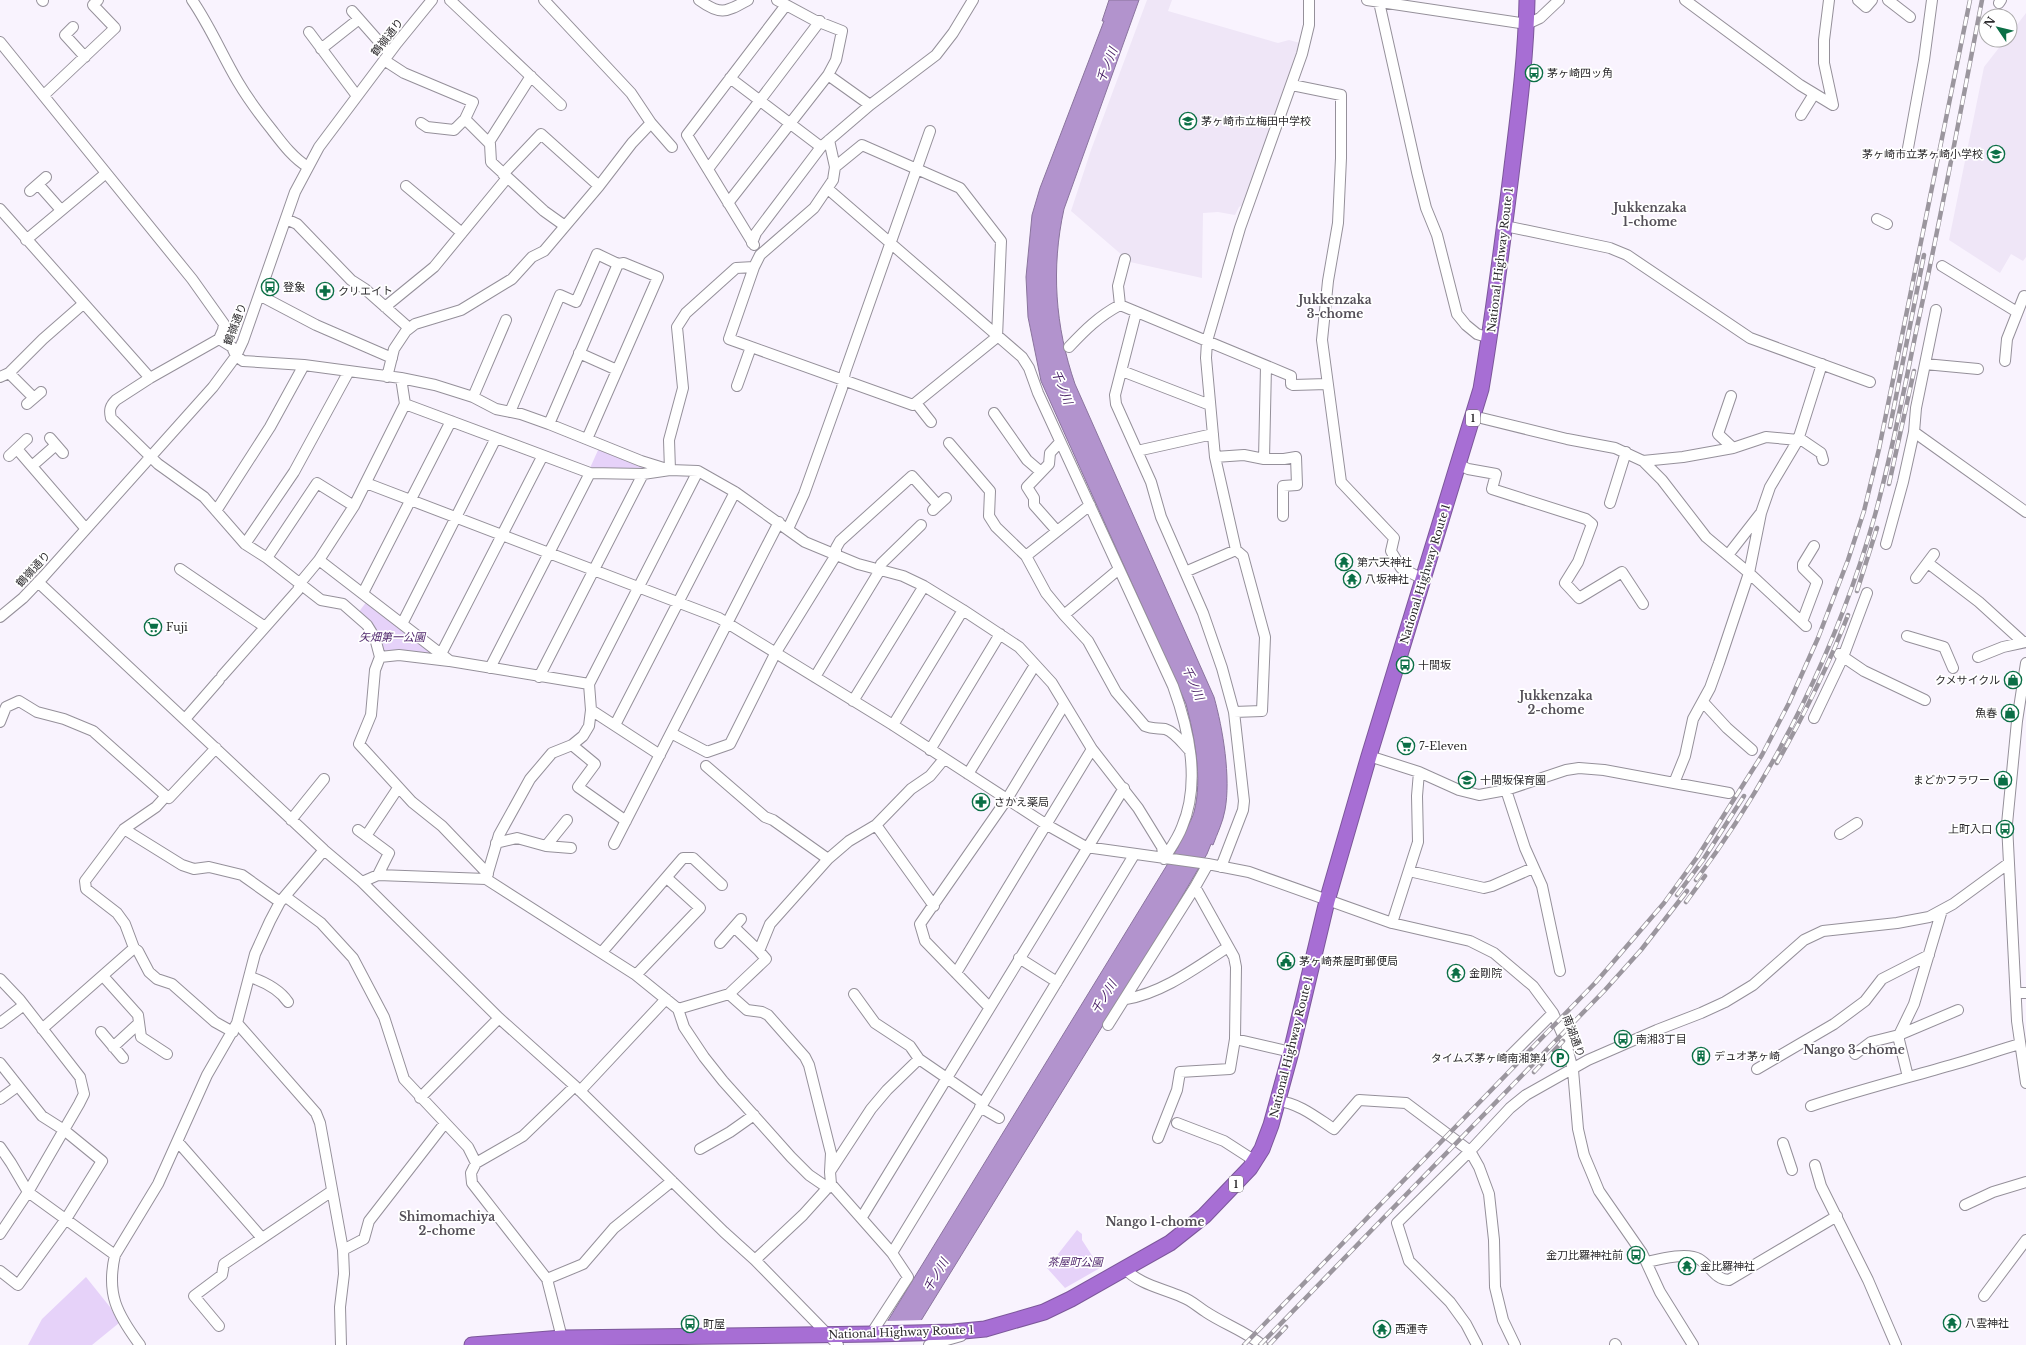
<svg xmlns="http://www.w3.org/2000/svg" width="2026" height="1345" font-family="'Libre Baskerville','Noto Sans JP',serif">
<rect width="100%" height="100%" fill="#f9f3fe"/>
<!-- built -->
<path fill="#efe6f7" d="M1147 0H1172L1168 11 1278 43 1289 40 1300 43 1244 204 1239 207 1235 215 1218 212 1203 213 1202 278 1130 262 1071 211 1091 150Z
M2026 13V257L2023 261 2011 254 2000 273 1949 240 1984 67 2005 40H2010V34Z"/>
<!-- green -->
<path fill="#e6d2f9" d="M599 448 652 469 590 468Z
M367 601 441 658 383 653 358 613Z
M1077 1230 1082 1234V1240L1100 1268 1065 1288 1047 1268Z
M86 1277 110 1307 119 1323 92 1345H28L42 1319Z"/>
<!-- water -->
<path fill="#b293cd" stroke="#8a749d" d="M1109 0H1139L1064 209C1051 268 1055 326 1075 384L1214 697C1223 729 1231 778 1225 810 1223 822 1217 834 1213 845L1211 844 1207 854 1177 905 906 1345H873L1178 847C1178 844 1192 820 1194 812 1203 779 1194 735 1186 704L1041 381 1028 317 1026 277 1032 215 1040 188 1104 21H1102Z"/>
<!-- pier -->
<path fill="#f9f3fe" d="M923 1320 908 1345H871L886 1321Z"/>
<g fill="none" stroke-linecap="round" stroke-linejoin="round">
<defs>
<path id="minor" d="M42 0 43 1
M192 0C210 26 222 55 238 82 248 99 260 115 272 130 282 143 293 158 308 167
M450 0 561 105
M544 0 631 93 651 123 672 147
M699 0C721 16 726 12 748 0
M777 0 814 20 842 31 836 60 828 75 870 105
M1367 0 1527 24 1540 18 1559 0
M1685 0 1800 85 1833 105
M1829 0 1824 40V63L1833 105
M1858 0 1866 7 1872 0
M1888 0 1910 17
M1379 2 1417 172 1426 208 1437 235 1457 314 1466 325 1477 334 1490 338
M1999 3 2001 0
M352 11 389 53
M73 27 65 35 85 57
M309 32 357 96
M0 42 192 279 224 324 223 330 219 339 232 347 236 356 243 361 304 365 401 378 435 385 473 397 496 409 521 414 549 424 641 461 670 470 698 471 735 492 805 542 858 564 903 576 924 586 963 610 1019 647 1052 683 1092 749 1138 808 1162 847 1164 859
M321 49 359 19
M384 60 404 73 473 102 465 119 490 144 491 162 544 211 565 226
M730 78 821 147
M1292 85 1341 95V158L1338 223 1328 281 1322 340 1341 482 1394 538 1391 551 1401 568 1423 579
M44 95 115 28 93 5 98 0
M1801 115 1814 94
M421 123 427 127 454 130 465 119
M829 140 835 167 833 180 814 208 760 255 754 267 729 339 913 405 997 337 1001 241 960 188 862 145 835 167
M489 142 531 76
M1908 148 1924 60 1932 0
M708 169 820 21
M503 174 541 134 599 186
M38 184 61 210
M406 186 462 233
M828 189 1022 357 1029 368 1038 393 1173 686C1189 730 1201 782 1182 827 1178 838 1170 849 1164 859
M30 191 46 177
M728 203 828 75
M0 209 150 378
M286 219 297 224 351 280 365 289 409 328
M1877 219 1887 224
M1505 226 1610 248 1627 255 1750 338 1870 382
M26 240 105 174
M752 243 756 233 821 147 870 105 936 55 953 33 973 0
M754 245 687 135 786 5
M1942 266 2017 312
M259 295 316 325 392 358
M1120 305 1118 286 1125 259
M385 307 434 267 507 178
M1136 313 1115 395 1116 404 1151 482 1161 517 1203 613 1222 668 1234 712 1244 801 1243 810 1221 867
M219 339 150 378 116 400C110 406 109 410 111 418L158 464 204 497 245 544 267 558 321 600 343 604 367 625 375 638 380 657 375 670 371 715 359 744 412 802 442 826 488 874
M1069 347C1085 330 1099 316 1120 305L1291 376V384L1293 385 1327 384
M579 353 617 370
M2005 361 2007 339 2024 296 2026 297
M1925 364 1978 369
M1122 371 1210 405
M9 373 34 398
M0 377 9 373 43 339 83 304
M387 377 394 349 406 331 415 324 461 310 512 279 532 257 544 251 599 186 632 143 651 123
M737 386 751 347
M1731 396 1718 434 1733 448
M473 397 506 320
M916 403 931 422
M27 404 41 392
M405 404 590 473 643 474 670 470 669 440 683 388 677 327 686 313 736 268 754 267
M510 412 560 295 576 302 597 254 618 264
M994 413 1027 460 1041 472
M1473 416 1567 439 1615 448 1643 461 1662 480 1706 537 1749 573 1806 626
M549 424 618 264 624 263 658 277 587 439
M1914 432 2026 512
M50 438 63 453
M1799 438 1821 453 1823 460
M949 443 990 491 989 516 996 527 1026 556 1046 593 1064 615 1088 641 1116 692 1145 726C1152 729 1158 728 1165 729 1175 732 1183 744 1190 751
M17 449 86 529
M1137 451 1213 434
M9 456 27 439
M1215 457 1244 455 1264 459H1284L1296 457 1297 485 1283 486V516
M1264 459 1266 366
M1643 461 1683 457 1733 448 1766 437 1798 440
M1458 464 1468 469 1496 474 1492 489 1586 519 1592 524 1578 562 1565 583 1579 598 1622 572 1643 604
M32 466 56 445
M366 483 719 618 893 725 1047 825 1086 847 1208 864 1249 872 1392 923 1470 941 1494 953 1533 986 1553 1013 1565 1040 1573 1070 1578 1129 1584 1155 1592 1174 1599 1191 1642 1253 1660 1292 1693 1345
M1610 503 1626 452
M933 510 946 498
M216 511 270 427 304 365
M788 529 804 494 842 388 845 372 930 131
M1057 531 1034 505V498L1027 487 1049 464 1050 453 1060 442
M245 544 294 472 349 371
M1886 544 1903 482 1914 432 1916 408 1936 310
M1728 555 1760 514
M1026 556 1090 505
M267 558 317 483 354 506
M319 560 450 661 589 684 591 710 660 755
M1928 563 1979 602 2023 642
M180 569 265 627
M1185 572 1236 550
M1916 578 1934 554
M38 582 324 850 362 882 499 1018 575 1086 724 1232 755 1260 838 1345
M363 593 451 421
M1064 615 1119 569
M0 617 23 598 44 576 213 387 236 356 243 341 295 192 319 147 397 43 432 0
M1802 622 1817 582 1803 568V564L1814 546
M402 624 496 438
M1907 636 1944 647 1953 668
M441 654 542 457
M1839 654 1864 671 1925 700
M380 657 399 655 449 661
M1978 657 2003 647 2026 642
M2026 663 2017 721 2007 824 2017 1021 2026 1083
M490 668 590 473
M222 676 298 590 300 583 319 560 354 506 405 404 401 378
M539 677 643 474
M815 677 880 570 881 564 921 525
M589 684 698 471
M853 701 924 586
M1703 702 1727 728 1752 750
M1234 712 1262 711 1265 637 1243 556 1236 550 1215 457 1206 358 1207 341 1240 228 1302 54 1309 25V0
M1814 718 1843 657 1867 593
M185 719 219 680
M0 722 6 707 19 701 37 712 64 719 93 731 166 796 156 807 124 829 85 881 86 889 117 913 125 924 134 948 138 951 149 972 157 979 172 984 215 1022 233 1032
M615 725 735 492
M893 725 963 610
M671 733 707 752 730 744 776 652 836 555V548L840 541 912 476 938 505
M572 745 595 764 578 787 626 821
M930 750 1000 634
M1369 756 1419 772 1459 790 1479 795 1506 790 1566 770 1579 768 1604 770 1674 783 1685 756 1693 719 1710 688 1719 663 1749 573 1761 513 1770 487 1798 440 1822 364
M706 766 765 817 773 820 828 859
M968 774 1035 665
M1674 783 1729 793
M1506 790 1525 848 1542 886 1560 971
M166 796 169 798 216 748
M291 820 324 779
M124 829 182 865 194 869 209 867 242 875 280 902
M358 830 389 853 378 875
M1840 834 1857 823
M366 836 398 788
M496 843 517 838 546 846 571 848
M614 844 779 522
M546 846 567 820
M1208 864 1195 887 1234 957 1236 967 1235 1039 1291 1052
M1409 871 1484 888 1492 886 1533 868
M486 879 499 835 530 779 552 753 572 745 583 736 589 726 591 710
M362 882 378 875 486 879 636 975 678 1009 684 1027 704 1057 723 1081 791 1157 809 1175 828 1188
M286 897 321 923 353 958 384 1017 404 1079 468 1147 476 1163 471 1173 472 1183 547 1279 562 1338
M934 906 876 825 911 789 930 776 944 759
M1392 923 1418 842 1417 796 1419 772
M734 927 759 951
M720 943 741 919
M602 952 683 858H693L722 885
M1019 958 1057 982
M956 973 1092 749
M636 975 700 908 667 878
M103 976 138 1015 141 1037 167 1054
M250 977C265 982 279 989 288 1002
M0 979 20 1000 80 1077 84 1094 79 1104 28 1192 0 1234
M2016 993H2026
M729 994 747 1010 762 1012 768 1015 805 1057 809 1065 831 1153 830 1172 831 1184 892 1253 908 1277 871 1334
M854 994 875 1023 910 1046 919 1059 983 1103
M1126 999C1163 993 1197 967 1228 947
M989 1007 925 941 920 924 1007 799 1064 705
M678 1009 729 994 766 959 759 951 770 924 828 859 849 841 876 825
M0 1023 24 1005
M237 1023 316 1113 320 1123 343 1250 344 1274 340 1307 341 1345
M1108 1025 1195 887
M42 1029 134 948
M101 1032 123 1058
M113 1047 138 1024
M1855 1054 1871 1042 1899 1035 1958 1010
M1508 1058 1553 1013
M0 1063 42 1116 64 1130 102 1161 66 1219 18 1285 0 1271
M1757 1069 1834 1024 1865 1001 1882 979 1929 955
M1908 1077 1899 1040V1035L1914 1004 1942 910
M580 1091 666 999
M420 1098 499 1018
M0 1099 18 1086
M1278 1101C1299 1103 1317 1118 1334 1129L1359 1100 1406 1103 1470 1151 1479 1167 1489 1194 1494 1240 1495 1287 1503 1320 1515 1345
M1811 1106C1859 1090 1907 1078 1955 1064 1977 1058 1998 1050 2020 1044
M980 1107 999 1118
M1177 1123 1224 1141 1255 1161
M1158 1138 1177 1090 1180 1072 1230 1069 1235 1039
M178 1142 262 1238
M1783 1143 1792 1170
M0 1147 11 1163 28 1192 115 1255C106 1294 117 1314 140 1345
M700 1149 730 1132 754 1115
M476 1163 523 1136 575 1086
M1815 1165 1821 1186 1868 1280 1896 1345
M831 1170 871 1109 887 1090 919 1059
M1965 1205 1993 1192 2026 1182
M862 1217 1124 788
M343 1250 364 1239 369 1221 445 1123
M892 1253 1134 855
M115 1255 158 1184 207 1075 237 1023 255 954 270 921 280 902 324 850
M755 1260 803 1215 831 1184
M1647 1262C1660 1259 1687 1252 1699 1259 1710 1265 1715 1280 1729 1280L1837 1216
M1124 1268C1140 1285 1162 1288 1182 1297 1191 1300 1198 1307 1206 1312 1224 1324 1245 1331 1262 1345
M547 1279 583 1264 614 1228 672 1181
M1984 1296 2026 1240
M219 1326 194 1296 222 1275 224 1264 332 1191
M1615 1344 1616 1345
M929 1345 961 1336
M1477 1345 1466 1324 1450 1302 1409 1261 1397 1223 1470 1151 1510 1108 1526 1095 1588 1060 1657 1030 1701 1013 1725 1002 1753 985 1804 940 1823 931 1897 923 1929 917 1953 904 2009 863"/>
<path id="highway" d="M472 1345 562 1338 875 1334 953 1332 985 1329 1044 1312 1071 1299 1170 1243 1204 1216 1250 1168 1262 1149 1271 1125 1291 1052 1327 901 1369 756 1481 389C1493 318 1502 247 1511 175 1518 117 1526 59 1527 0"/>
</defs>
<!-- minor casing -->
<use href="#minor" stroke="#95909a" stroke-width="12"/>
<!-- highway casing -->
<use href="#highway" stroke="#7c579a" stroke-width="17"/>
<!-- minor -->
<use href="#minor" stroke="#fff" stroke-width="10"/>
<!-- highway -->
<use href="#highway" stroke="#a76ed4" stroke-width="15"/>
<defs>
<path id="rail" d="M1890 427 1924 255
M1889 484 1914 371
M1857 591 1877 528
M1777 763C1804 715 1828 667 1848 615
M1696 880C1776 773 1839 643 1875 515 1892 453 1904 390 1917 327 1941 218 1961 109 1982 0
M1677 895 1703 860 1744 796
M1686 902 1705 876
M1534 1072 1563 1041
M1244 1345 1596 982 1664 903 1698 856 1762 755 1789 703 1818 638 1848 560 1864 511 1879 449 1970 0
M1260 1345 1605 990 1641 950 1687 891
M1269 1345 1286 1327"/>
</defs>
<!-- rail casing -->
<use href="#rail" stroke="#9b969e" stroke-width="4.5"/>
<!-- rail -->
<use href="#rail" stroke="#fff" stroke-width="3" stroke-dasharray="9" stroke-linecap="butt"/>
</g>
<!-- icons -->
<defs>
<symbol id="bus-ring" viewBox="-11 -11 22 22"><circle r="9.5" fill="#fff" stroke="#0b6f46" stroke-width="1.5"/><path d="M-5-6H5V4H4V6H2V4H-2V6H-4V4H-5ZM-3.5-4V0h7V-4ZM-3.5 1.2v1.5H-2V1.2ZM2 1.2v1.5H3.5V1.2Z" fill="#0b6f46"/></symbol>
<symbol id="school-ring" viewBox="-11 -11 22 22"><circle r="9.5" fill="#fff" stroke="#0b6f46" stroke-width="1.5"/><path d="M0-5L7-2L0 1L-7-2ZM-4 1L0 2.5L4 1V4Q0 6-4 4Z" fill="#0b6f46"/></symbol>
<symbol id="pharmacy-ring" viewBox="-11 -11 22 22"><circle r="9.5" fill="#fff" stroke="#0b6f46" stroke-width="1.5"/><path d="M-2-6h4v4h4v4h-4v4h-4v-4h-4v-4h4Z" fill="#0b6f46"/></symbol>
<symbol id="temple-ring" viewBox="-11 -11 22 22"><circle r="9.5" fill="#fff" stroke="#0b6f46" stroke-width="1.5"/><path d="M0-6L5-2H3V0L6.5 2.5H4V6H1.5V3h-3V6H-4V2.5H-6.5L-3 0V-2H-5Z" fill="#0b6f46"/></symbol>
<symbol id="supermarket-ring" viewBox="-11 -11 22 22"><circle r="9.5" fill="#fff" stroke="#0b6f46" stroke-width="1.5"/><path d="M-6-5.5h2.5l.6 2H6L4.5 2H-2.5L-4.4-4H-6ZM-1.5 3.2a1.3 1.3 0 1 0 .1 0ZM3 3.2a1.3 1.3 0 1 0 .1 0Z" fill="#0b6f46"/></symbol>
<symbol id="shop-ring" viewBox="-11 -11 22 22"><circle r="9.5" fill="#fff" stroke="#0b6f46" stroke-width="1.5"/><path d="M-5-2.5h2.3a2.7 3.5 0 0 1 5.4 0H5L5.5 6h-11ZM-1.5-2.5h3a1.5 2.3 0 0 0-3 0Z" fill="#0b6f46"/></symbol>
<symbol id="civic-ring" viewBox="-11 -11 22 22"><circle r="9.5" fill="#fff" stroke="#0b6f46" stroke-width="1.5"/><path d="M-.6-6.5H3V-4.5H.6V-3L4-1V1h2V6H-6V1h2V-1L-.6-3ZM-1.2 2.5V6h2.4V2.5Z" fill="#0b6f46"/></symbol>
<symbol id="building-ring" viewBox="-11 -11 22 22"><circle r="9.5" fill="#fff" stroke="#0b6f46" stroke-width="1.5"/><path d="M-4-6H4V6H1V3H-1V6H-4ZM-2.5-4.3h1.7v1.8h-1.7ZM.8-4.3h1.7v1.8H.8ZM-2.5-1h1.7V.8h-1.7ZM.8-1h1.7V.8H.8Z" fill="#0b6f46"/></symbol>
<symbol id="parking-ring" viewBox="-11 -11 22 22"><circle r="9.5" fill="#fff" stroke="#0b6f46" stroke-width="1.5"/><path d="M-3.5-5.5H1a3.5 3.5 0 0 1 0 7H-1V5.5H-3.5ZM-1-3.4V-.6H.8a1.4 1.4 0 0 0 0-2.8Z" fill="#0b6f46"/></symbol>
</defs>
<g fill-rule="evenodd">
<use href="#bus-ring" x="1524" y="63" width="20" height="20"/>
<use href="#school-ring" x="1178" y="111" width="20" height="20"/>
<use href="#school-ring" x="1986" y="144" width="20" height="20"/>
<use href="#bus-ring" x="260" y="277" width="20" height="20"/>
<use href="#pharmacy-ring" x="315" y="281" width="20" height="20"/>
<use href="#temple-ring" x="1334" y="552" width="20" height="20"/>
<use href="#temple-ring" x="1342" y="569" width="20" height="20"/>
<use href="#supermarket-ring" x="143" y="617" width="20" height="20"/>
<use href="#bus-ring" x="1395" y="655" width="20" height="20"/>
<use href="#shop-ring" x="2003" y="670" width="20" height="20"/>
<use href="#shop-ring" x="2000" y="703" width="20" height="20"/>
<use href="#supermarket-ring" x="1396" y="736" width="20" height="20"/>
<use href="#school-ring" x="1457" y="770" width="20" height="20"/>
<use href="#shop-ring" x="1993" y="770" width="20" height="20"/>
<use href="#pharmacy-ring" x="971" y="792" width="20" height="20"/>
<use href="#bus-ring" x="1995" y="819" width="20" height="20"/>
<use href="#civic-ring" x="1276" y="951" width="20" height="20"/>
<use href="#temple-ring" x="1446" y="963" width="20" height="20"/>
<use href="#bus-ring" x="1613" y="1029" width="20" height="20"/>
<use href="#building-ring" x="1691" y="1046" width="20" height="20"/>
<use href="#parking-ring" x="1550" y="1048" width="20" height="20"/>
<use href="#bus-ring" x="1626" y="1245" width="20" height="20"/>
<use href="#temple-ring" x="1677" y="1256" width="20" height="20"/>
<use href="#temple-ring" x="1942" y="1313" width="20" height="20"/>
<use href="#bus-ring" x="680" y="1314" width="20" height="20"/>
<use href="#temple-ring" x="1372" y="1319" width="20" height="20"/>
</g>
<g text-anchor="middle" stroke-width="3.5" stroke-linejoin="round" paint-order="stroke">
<!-- shield labels -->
<g fill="#fff" stroke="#6c6b6d" stroke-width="1">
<rect x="1466" y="410" width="14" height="16" rx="3"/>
<rect x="1229" y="1176" width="14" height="16" rx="3"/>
</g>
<g font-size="10" font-weight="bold" fill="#2d2b2e">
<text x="1473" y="422">1</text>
<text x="1236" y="1188">1</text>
</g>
<!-- street labels -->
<g font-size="11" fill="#2d2b2e" stroke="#fff">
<text transform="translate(387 37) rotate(-52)" y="4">鶴嶺通り</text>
<text transform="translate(1500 260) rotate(-83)" y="4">National Highway Route 1</text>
<text transform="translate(235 324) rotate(-69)" y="4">鶴嶺通り</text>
<text transform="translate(33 569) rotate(-47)" y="4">鶴嶺通り</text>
<text transform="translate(1425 574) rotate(-73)" y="4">National Highway Route 1</text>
<text transform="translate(1574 1036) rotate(70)" y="4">南湖通り</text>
<text transform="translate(1291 1047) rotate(-76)" y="4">National Highway Route 1</text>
<text transform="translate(901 1332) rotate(-2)" y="4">National Highway Route 1</text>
</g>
<!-- poi labels -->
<g font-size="11" fill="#2d2b2e" stroke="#fff" text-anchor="start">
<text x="1547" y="77">茅ヶ崎四ッ角</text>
<text x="1201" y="125">茅ヶ崎市立梅田中学校</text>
<text x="1983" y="158" text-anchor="end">茅ヶ崎市立茅ヶ崎小学校</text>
<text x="283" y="291">登象</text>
<text x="338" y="295">クリエイト</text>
<text x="1357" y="566">第六天神社</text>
<text x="1365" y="583">八坂神社</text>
<text x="166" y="631">Fuji</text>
<text x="1418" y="669">十間坂</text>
<text x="2000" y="684" text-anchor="end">クメサイクル</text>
<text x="1997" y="717" text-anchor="end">魚春</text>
<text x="1419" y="750">7-Eleven</text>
<text x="1480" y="784">十間坂保育園</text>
<text x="1990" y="784" text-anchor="end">まどかフラワー</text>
<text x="994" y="806">さかえ薬局</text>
<text x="1992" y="833" text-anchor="end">上町入口</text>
<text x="1299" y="965">茅ヶ崎茶屋町郵便局</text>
<text x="1469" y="977">金剛院</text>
<text x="1636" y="1043">南湘3丁目</text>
<text x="1714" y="1060">デュオ茅ヶ崎</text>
<text x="1547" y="1062" text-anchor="end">タイムズ茅ヶ崎南湘第4</text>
<text x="1623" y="1259" text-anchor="end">金刀比羅神社前</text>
<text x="1700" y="1270">金比羅神社</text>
<text x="1965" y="1327">八雲神社</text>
<text x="703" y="1328">町屋</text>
<text x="1395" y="1333">西運寺</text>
</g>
<!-- park labels -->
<g font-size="11" font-style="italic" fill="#4f266c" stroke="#fff">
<text x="392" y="641">矢畑第一公園</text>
<text x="1075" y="1266">茶屋町公園</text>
</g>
<!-- water labels -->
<g font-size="12" font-style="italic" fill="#4b2368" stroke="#fff">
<text transform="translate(1107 65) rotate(-68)" y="4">千ノ川</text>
<text transform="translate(1062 387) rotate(69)" y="4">千ノ川</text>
<text transform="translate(1193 683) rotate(67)" y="4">千ノ川</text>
<text transform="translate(1104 997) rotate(-58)" y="4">千ノ川</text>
<text transform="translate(936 1275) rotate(-59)" y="4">千ノ川</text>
</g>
<!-- neighbourhood labels -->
<g font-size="12" font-weight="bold" fill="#544f58" stroke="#fff">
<text x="1650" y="212">Jukkenzaka<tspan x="1650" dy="14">1-chome</tspan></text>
<text x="1335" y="304">Jukkenzaka<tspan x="1335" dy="14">3-chome</tspan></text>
<text x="1556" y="700">Jukkenzaka<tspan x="1556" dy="14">2-chome</tspan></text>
<text x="1854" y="1054">Nango 3-chome</text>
<text x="447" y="1221">Shimomachiya<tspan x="447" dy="14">2-chome</tspan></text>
<text x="1155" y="1226">Nango 1-chome</text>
</g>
</g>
<!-- north arrow -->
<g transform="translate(1998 28) rotate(305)"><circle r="19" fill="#ffffff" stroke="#abaaab"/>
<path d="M0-3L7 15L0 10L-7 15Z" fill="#0b6f46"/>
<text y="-6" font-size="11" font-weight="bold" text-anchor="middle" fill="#2d2b2e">N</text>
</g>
</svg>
